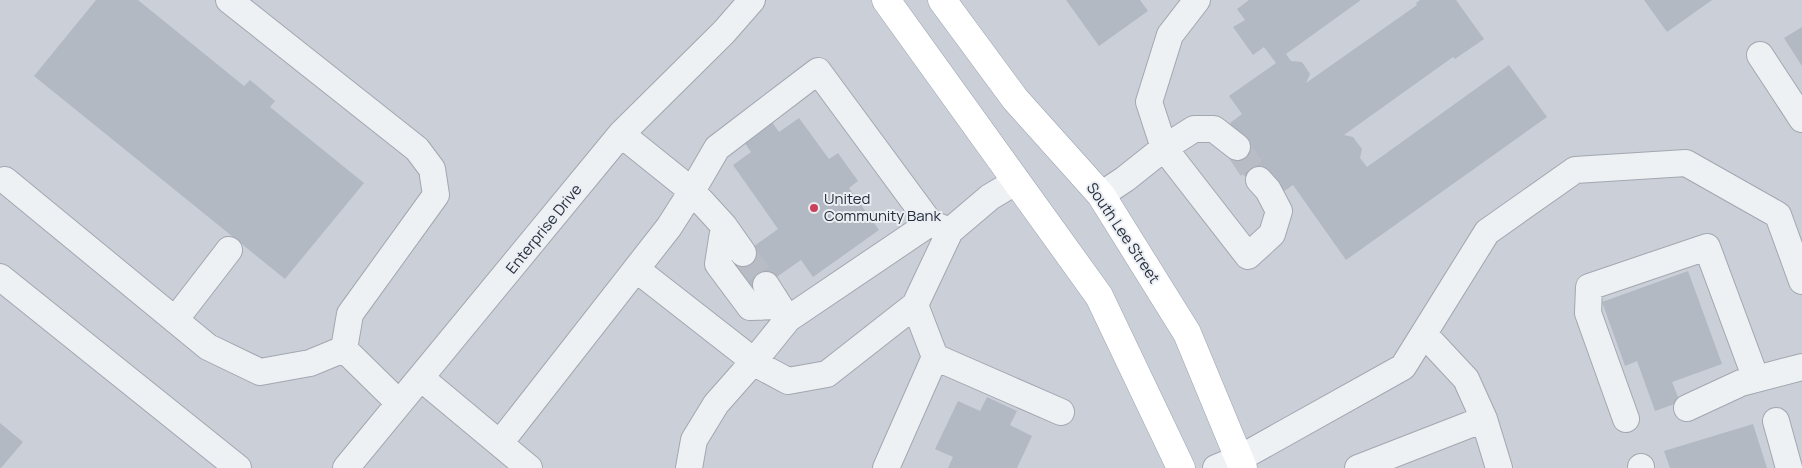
<svg xmlns="http://www.w3.org/2000/svg" width="1802" height="468" font-family="Manrope,sans-serif">
<rect width="100%" height="100%" fill="#dce0e6"/>
<!-- built -->
<path fill="#cacfd8" d="M0 0H1802V468H0Z"/>
<!-- building -->
<path fill="#b3b9c3" d="M96 0H138L244 86 250 80 275 101 270 107 364 183 285 279 34 76Z
M1066 0H1140L1148 11 1099 46Z
M1249 0H1361L1286 54 1291 61 1302 62 1310 74 1306 83 1417 5 1416 3 1420 0H1456L1484 39 1455 59 1453 57 1344 135 1353 137 1362 149 1360 158 1367 167 1509 65 1547 117 1346 260 1293 185 1280 194 1251 185 1228 153 1243 142 1230 123 1242 114 1229 96 1276 63 1264 47 1253 55 1233 27 1245 20 1237 9Z
M1644 0H1712L1667 32Z
M1802 27V66L1784 38Z
M799 118 829 159 838 153 858 181 849 188 879 230 813 277 801 260 755 292 733 261 778 229 733 165 751 152 744 142 772 122 779 132Z
M1688 271 1722 364 1672 382 1680 402 1655 411 1637 361 1625 366 1602 302Z
M987 397 1017 411 1010 425 1032 436 1017 468H948L953 457 935 449 958 401 980 411Z
M0 423 23 442 1 468H0Z
M1753 424 1767 468H1670L1664 451Z"/>
<g fill="none" stroke-linecap="round" stroke-linejoin="round">
<!-- minor-tunnel -->
<path stroke="#b8bcc4" stroke-width="26" stroke-dasharray="26 13" stroke-linecap="butt" d="M1237 147 1259 180
M743 253 766 285"/>
<defs>
<path id="minor" d="M229 0 417 149 432 169 436 195 350 314 344 349 399 403
M1760 55 1802 119
M621 134 692 191 724 226 743 253
M1237 147 1214 129H1194L1164 148 1248 256 1272 234 1279 211 1268 190 1259 180
M5 180 208 347 260 372 310 363 344 349
M1101 195 1125 179 1164 148 1149 102 1170 35 1197 0
M724 226 718 264 750 307 779 306
M636 269 760 366 788 381 827 374 915 305 950 231
M0 277 238 468
M766 285 787 318
M915 305 935 357 1061 412
M175 320 229 250
M1424 334 1466 379 1484 419 1499 468
M421 378 529 468
M1687 408 1741 383 1802 367
M1626 419 1588 313 1589 287 1707 247 1756 379
M1776 421 1789 468
M500 443 669 227 692 191 717 148 818 71 930 223 950 231 990 197 1017 181
M1641 467V468
M346 468 621 134 724 32 752 0
M689 468 694 440 716 404 754 361 788 319 930 223
M886 468 935 357
M1216 468 1240 458 1403 367 1487 232 1575 170 1686 163 1778 215 1802 281
M1358 468 1484 419"/>
<path id="major" d="M886 0 1099 296 1181 468
M942 0 1015 99 1101 195 1187 333 1243 468"/>
</defs>
<!-- minor casing -->
<use href="#minor" stroke="#a2a7b0" stroke-width="28"/>
<!-- major casing -->
<use href="#major" stroke="#9ca5b1" stroke-width="29"/>
<!-- minor -->
<use href="#minor" stroke="#eef1f4" stroke-width="26"/>
<!-- major -->
<use href="#major" stroke="#fff" stroke-width="28"/>
</g>
<!-- markers -->
<circle fill="#cb4159" stroke="#ebeff4" stroke-width="2" cx="814" cy="208" r="5"/>
<g text-anchor="middle" stroke-width="4" stroke-linejoin="round" paint-order="stroke">
<!-- poi labels -->
<g font-size="15" fill="#262e3c" stroke="#ebeff4" text-anchor="start">
<text x="824" y="204">United<tspan x="824" dy="17">Community Bank</tspan></text>
</g>
<!-- street labels -->
<g font-size="15" fill="#262e3c" stroke="#ebeff4">
<text transform="translate(544 229) rotate(-51)" y="5">Enterprise Drive</text>
<text transform="translate(1123 233) rotate(56)" y="5">South Lee Street</text>
</g>
</g>
</svg>
